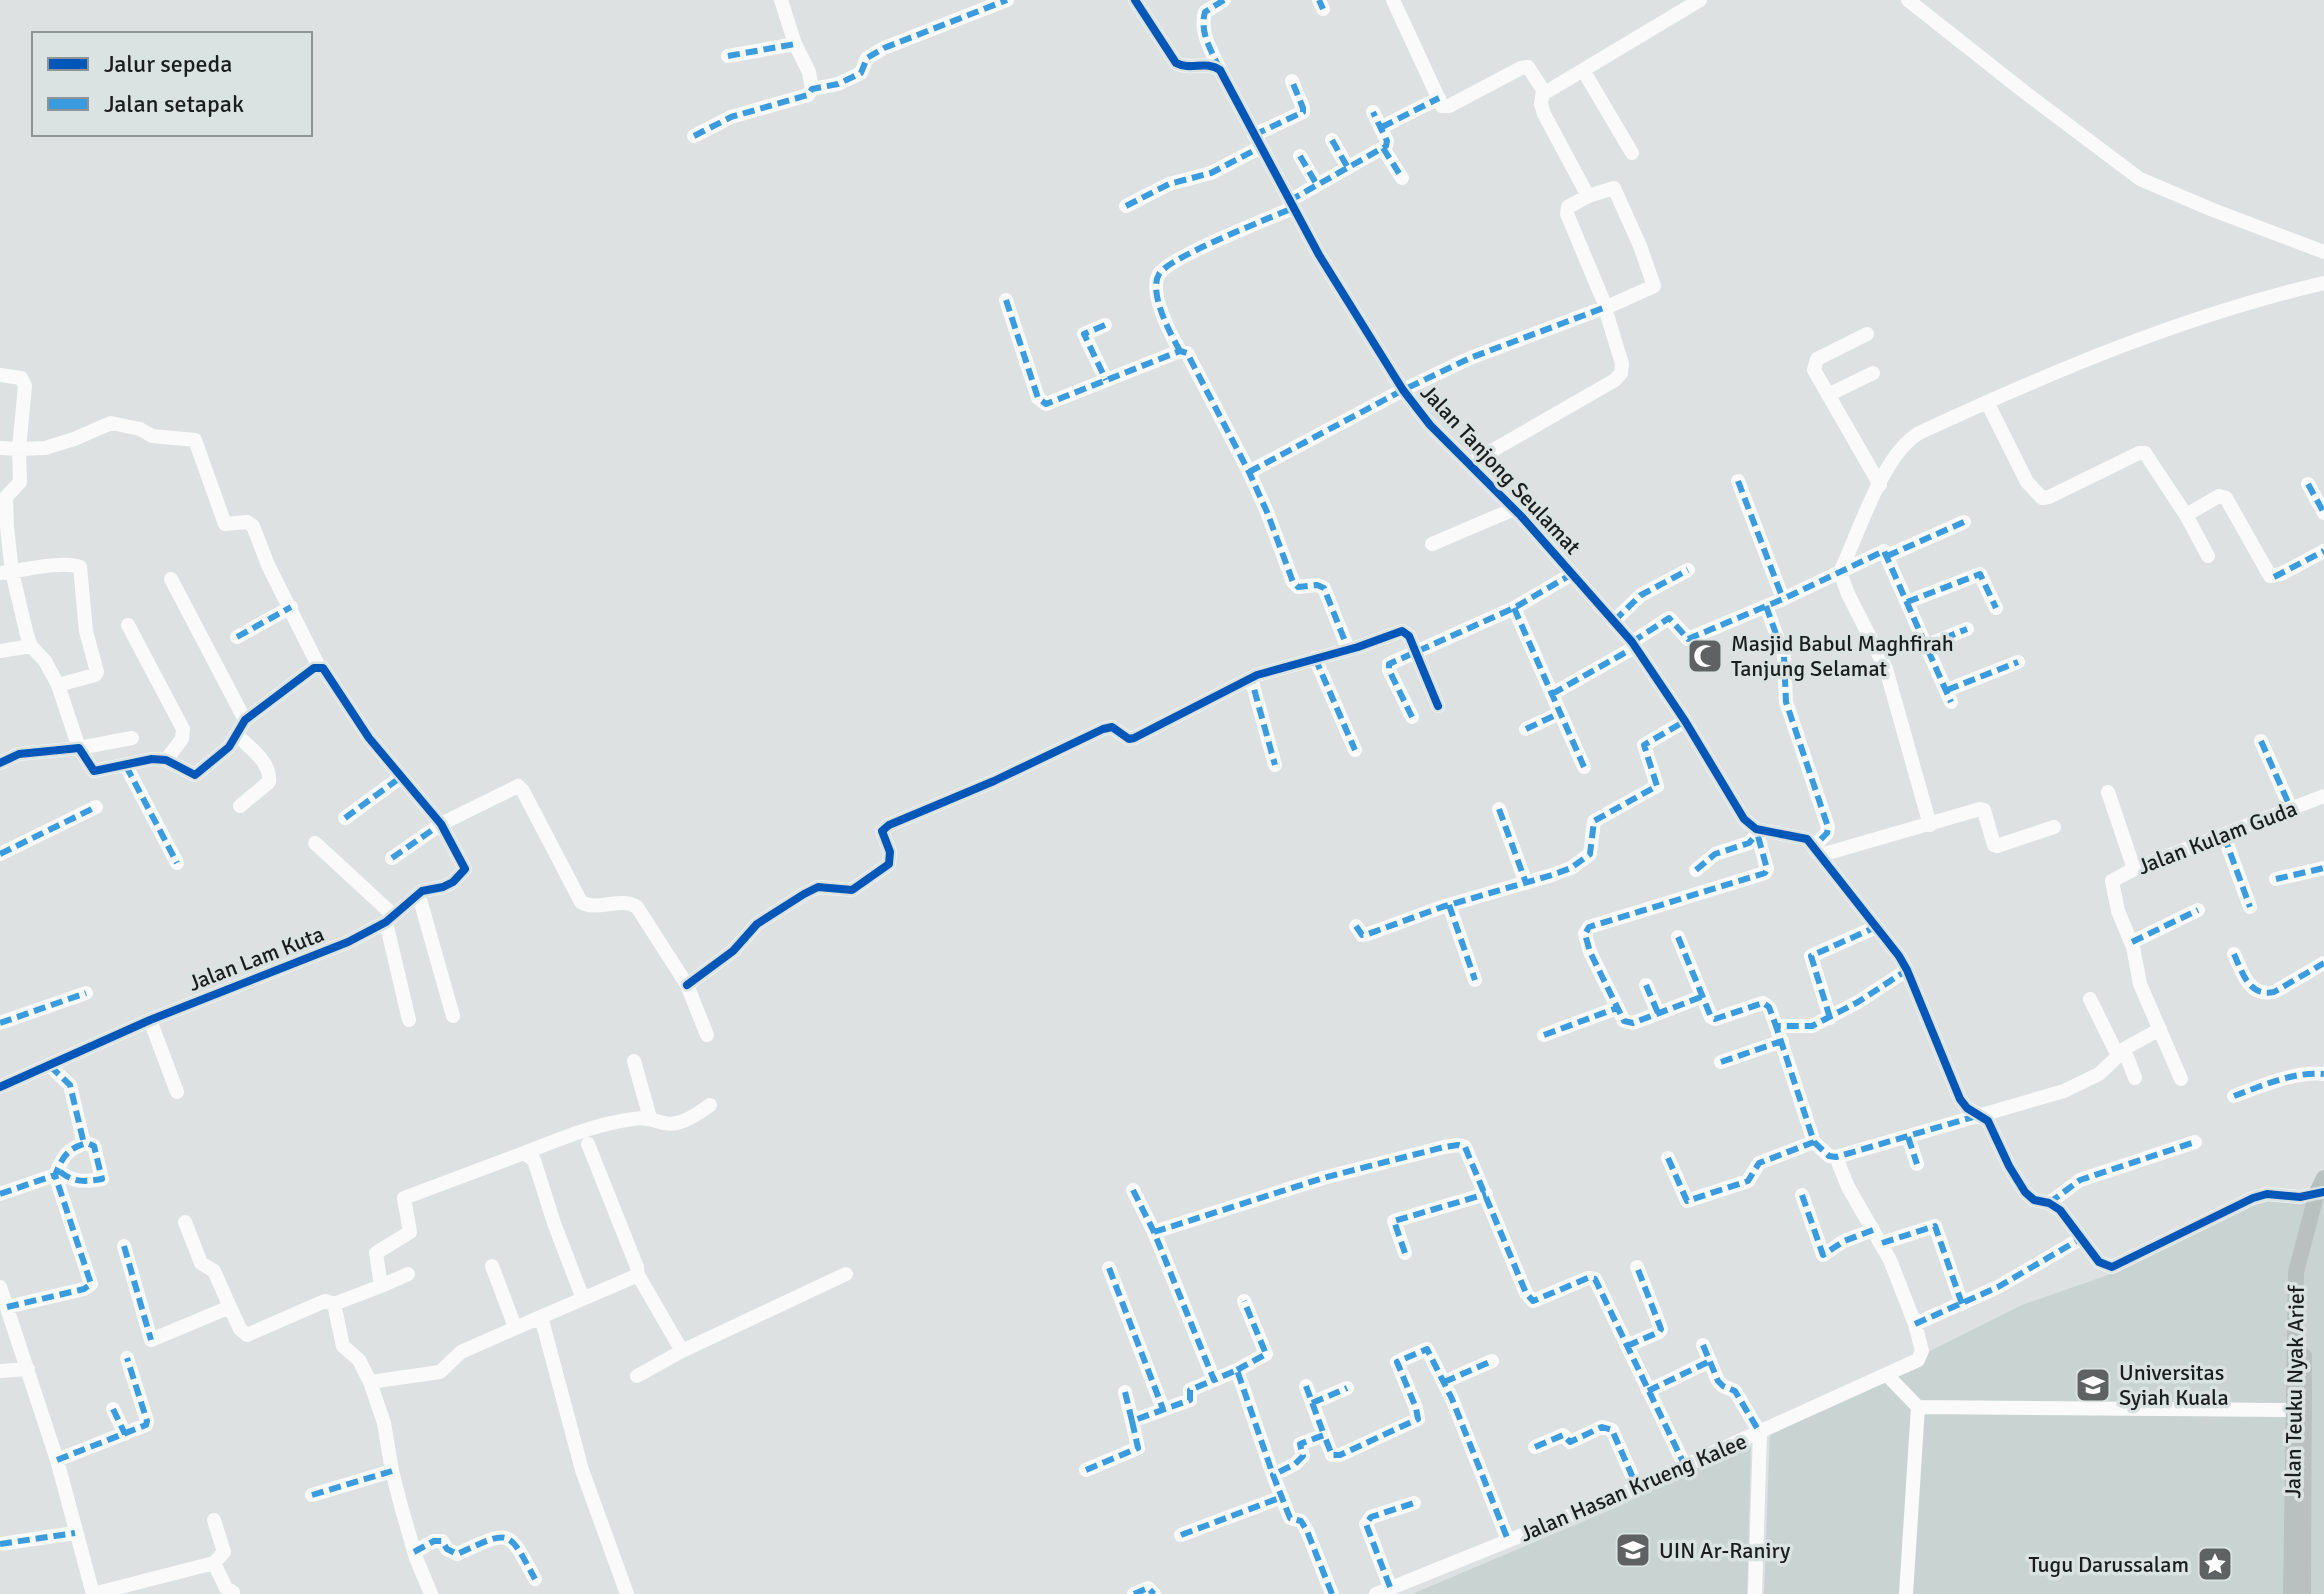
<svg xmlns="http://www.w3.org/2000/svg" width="2324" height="1594" font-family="Signika,sans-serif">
<rect width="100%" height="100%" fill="#dde1e1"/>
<!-- built -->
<path fill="#c9d4d2" d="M2324 1194V1594H1764L1770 1431 2022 1305 2108 1275 2254 1201Z
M1751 1446 1747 1594H1412L1622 1505 1693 1468Z"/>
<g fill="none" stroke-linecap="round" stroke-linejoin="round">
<!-- minor -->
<path stroke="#fafafa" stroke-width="14" d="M781 0 795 44 809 72 812 89
M1135 0 1176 63C1191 71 1206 60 1220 70L1319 255 1403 390 1430 425 1521 516 1632 642 1685 721 1744 819 1756 829 1807 839 1899 956 1907 970 1960 1099 1967 1108 1988 1121 2009 1166 2025 1192 2034 1200 2049 1203 2060 1210 2099 1262 2112 1267 2253 1198 2267 1194 2300 1197 2324 1192
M1319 0 1323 9
M1393 0 1442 106H1449L1521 68 1528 67 1543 90 1548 91 1700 0
M1908 0 2027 94 2140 179 2213 210 2324 252
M728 56 795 44
M1220 70C1212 51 1199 33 1205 12L1224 0
M1583 70 1632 153
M1382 127 1439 98
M1254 135 1303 112V108L1292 81
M694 136 731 117 808 95 812 89 838 84 861 73 867 58 884 48 1007 0
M1332 140 1348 168
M1383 148 1402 178
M1300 156 1317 185
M1289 201 1386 146 1387 141 1373 112
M1126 206 1169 184 1211 173 1261 147
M1006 300 1038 398 1046 404 1180 351 1187 353 1249 472 1267 512 1293 582 1298 587 1317 585 1324 588 1348 649
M1105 325 1084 334 1106 380
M1867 334 1817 359 1814 370 1880 485
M1180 351C1171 335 1148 293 1159 274 1169 257 1270 218 1293 208
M0 375 21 378 25 386 19 449 0 448
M1828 395 1873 373
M1987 402 2027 482 2042 498 2049 497 2139 453H2145L2186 515 2219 496 2226 498 2270 576 2281 574 2324 551
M1469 464 1615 380 1621 373 1622 364 1605 308 1654 286 1640 246 1614 188 1588 196 1544 114 1541 104 1543 90
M1249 472 1403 390 1470 358 1606 307 1567 214 1568 207 1588 196
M1738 481 1783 599
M2308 484 2324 513
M2186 515 2208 556
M1432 544 1514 509
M1887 556 1964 522
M0 573C21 571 62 560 80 567L86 631 97 672 95 675 58 685
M171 579 245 720
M1907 602 1980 574 1996 608
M1766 606 1784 656 1786 702 1828 827 1827 833 1814 846
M1514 608 1584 767
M1614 621 1641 595 1688 570
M128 625 183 729 182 739 166 760
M237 637 291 607
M1632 642 1669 618 1688 639 1783 599 1884 551 1951 702
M1927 645 1967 629
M0 651 31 646
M1315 658 1355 750
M1251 678 1275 765
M1947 690 2018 662
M1552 694 1635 647
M1412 717 1389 670V664L1514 608 1572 574
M1526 729 1560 713
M238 736C251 749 271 762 269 782L240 806
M132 738 79 748 58 685 45 661 31 646 27 635 12 572 7 527 6 497 20 482 19 449 45 448 74 439 111 423 140 429 152 436 195 440 225 524 247 522 253 526 268 565 319 667
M2261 741 2291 809
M0 763 19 754 79 748 94 771 152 759 166 760 195 775 229 747 245 720 314 668H323L369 738 441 824 465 869 453 882 443 887 422 891 386 922 348 942 150 1020 0 1087
M126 766 177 863
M2108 792 2134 869
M1499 809 1526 883
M345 818 401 777
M1930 825 1886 669 1848 594 1840 572C1859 533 1882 455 1919 433 2051 372 2182 316 2324 283
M2224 836 2250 907
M315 843 392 914
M0 854 96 807
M1821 855 1980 809 1984 810 1994 845 1997 846 2054 827
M392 858 441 824 518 786 523 791 581 902C597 912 621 896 637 907L687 985 707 1035
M1696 870 1715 854 1749 843 1756 835
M2276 879 2324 868
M419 896 453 1016
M1449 905 1475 980
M386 922 409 1020
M1356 926 1362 935 1368 934 1442 907 1552 875 1571 868 1590 854 1594 821 1657 786 1644 745 1685 721
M1678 937 1711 1017 1715 1019 1763 1003 1769 1007 1776 1026
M2132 942 2198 910
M2234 954C2243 974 2249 997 2274 992L2324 963
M687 985 733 951 757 924 804 894 818 887 852 890 889 864 890 852 882 831 889 825 994 781 1103 729 1112 727 1129 739 1134 738 1257 675 1358 647 1402 631 1409 636 1438 706
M1646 985 1658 1013
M1701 997 1633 1023 1624 1021 1590 952 1585 934 1589 927 1765 873 1767 869 1756 829
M2090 999 2118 1056 2124 1049 2160 1029
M1830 1018 1811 956 1876 927
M150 1020 177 1092
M0 1023 86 993
M1544 1035 1617 1008
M2124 1049 2135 1078
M634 1061 650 1118
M1721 1062 1782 1041
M50 1066 70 1085 84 1144
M2181 1079 2140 984 2133 947 2118 911 2112 881 2134 869 2324 796
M2234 1096C2261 1086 2295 1071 2324 1074
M1908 1137 1917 1164
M1814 1142 1829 1156 1836 1157 2064 1091 2099 1074 2118 1056
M524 1153C560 1139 595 1124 633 1119 645 1117 652 1120 664 1123 680 1127 697 1114 710 1105
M1668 1158 1687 1201 1748 1181 1759 1163 1814 1142 1776 1026H1812L1858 1002 1907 970
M1133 1190 1154 1232 1214 1380 1237 1370 1273 1475
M0 1194 55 1175C63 1157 66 1149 87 1143L94 1146 102 1179C84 1182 73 1183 58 1170
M1802 1195 1823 1255 1844 1241 1873 1230
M2049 1203 2080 1180 2195 1142
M1154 1232 1323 1178 1444 1147 1458 1145 1465 1147 1526 1293 1533 1301 1588 1278 1595 1279 1685 1466
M1882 1243 1935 1226 1962 1304
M124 1246 151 1340 230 1307 214 1271 201 1263 185 1222
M1405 1253 1394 1221 1486 1194
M492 1266 515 1327
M1109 1268 1163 1409
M638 1275 682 1351 846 1274
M381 1286 408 1274
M0 1287 57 1460 93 1594
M7 1307 84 1289 91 1284 55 1175
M230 1307 240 1329 247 1335 325 1301 334 1304
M536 1319 638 1275 637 1267 588 1144
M1915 1324 1998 1287 2080 1239
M1703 1345 1718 1381 1723 1386 1735 1391 1760 1433 1755 1594
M1627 1346 1659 1332 1661 1329 1637 1267
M1237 1370 1266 1354 1244 1301
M0 1371 28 1369
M1887 1375 1918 1407 2302 1410
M637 1376 682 1351
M370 1382 440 1372 461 1352 536 1319 543 1324 582 1470 627 1594
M1444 1382 1492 1361
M1306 1386 1324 1435
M1648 1391 1710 1361
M1125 1392 1132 1421
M1312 1403 1347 1388
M113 1409 125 1434
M1535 1447 1563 1435 1570 1442 1602 1427 1612 1430 1637 1487
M57 1460 146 1425 147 1421 127 1358
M1086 1470 1138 1448 1132 1421 1190 1400V1390L1214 1380
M312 1495 392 1471
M1181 1535 1282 1497
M0 1544 75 1533
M414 1552 434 1541H442L447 1549 457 1554C511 1530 507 1527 535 1579
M214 1563 224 1552 214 1520
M1390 1587 1366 1524 1371 1517 1414 1503
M93 1594 214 1563 226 1588 233 1592
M431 1594 416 1558 401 1506 392 1471 384 1423 370 1382 359 1360 343 1346 334 1304 381 1286 376 1253 410 1232 404 1198 524 1153 534 1160 554 1223 583 1299
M1134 1594 1148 1588 1154 1594
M1332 1594 1307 1531 1301 1521 1290 1518 1273 1475 1295 1464 1303 1456 1300 1444 1324 1435 1332 1455H1340L1418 1419 1416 1408 1397 1362 1427 1349 1452 1399 1508 1540
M1376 1594 1609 1500 1918 1360 1922 1351 1915 1324 1890 1260 1848 1187 1836 1157
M1906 1594 1918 1407"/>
<!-- major -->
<path stroke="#b9c1c0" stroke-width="16" d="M2291 1594 2296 1272 2317 1192 2324 1178
M2303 1594 2304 1356"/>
<!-- quiet -->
<path stroke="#3b9bdf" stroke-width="6" stroke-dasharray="12 6" stroke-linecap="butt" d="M1319 0 1323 9
M728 56 795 44
M1220 70C1212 51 1199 33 1205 12L1224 0
M1382 127 1439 98
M1254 135 1303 112V108L1292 81
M694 136 731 117 808 95 812 89 838 84 861 73 867 58 884 48 1007 0
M1332 140 1348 168
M1383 148 1402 178
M1300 156 1317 185
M1289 201 1386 146 1387 141 1373 112
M1126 206 1169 184 1211 173 1261 147
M1006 300 1038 398 1046 404 1180 351 1187 353 1249 472 1267 512 1293 582 1298 587 1317 585 1324 588 1348 649
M1105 325 1084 334 1106 380
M1180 351C1171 335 1148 293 1159 274 1169 257 1270 218 1293 208
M1249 472 1403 390 1470 358 1606 307
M1738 481 1783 599
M2308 484 2324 513
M1887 556 1964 522
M2274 577 2324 551
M1907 602 1980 574 1996 608
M1766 606 1784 656 1786 702 1828 827 1827 833 1814 846
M1514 608 1584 767
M1614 621 1641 595 1688 570
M237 637 291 607
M1632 642 1669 618 1688 639 1783 599 1884 551 1951 702
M1927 645 1967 629
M1315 658 1355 750
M1256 675 1251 678 1275 765
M1947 690 2018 662
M1552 694 1635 647
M1412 717 1389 670V664L1514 608 1572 574
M1526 729 1560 713
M2261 741 2291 809
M126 766 177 863
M1499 809 1526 883
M345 818 401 777
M2224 836 2250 907
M0 854 96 807
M392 858 441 824
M1696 870 1715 854 1749 843 1756 835
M2276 879 2324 868
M1449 905 1475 980
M1356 926 1362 935 1368 934 1442 907 1552 875 1571 868 1590 854 1594 821 1657 786 1644 745 1685 721
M1678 937 1711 1017 1715 1019 1763 1003 1769 1007 1776 1026
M2132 942 2198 910
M2234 954C2243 974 2249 997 2274 992L2324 963
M1646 985 1658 1013
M1701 997 1633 1023 1624 1021 1590 952 1585 934 1589 927 1765 873 1767 869 1756 829
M1830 1018 1811 956 1876 927
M0 1023 86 993
M1544 1035 1617 1008
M1721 1062 1782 1041
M50 1066 70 1085 84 1144
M2234 1096C2261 1086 2295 1071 2324 1074
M1908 1137 1917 1164
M1814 1142 1829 1156 1836 1157 1980 1115
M1668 1158 1687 1201 1748 1181 1759 1163 1814 1142 1776 1026H1812L1858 1002 1907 970
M1133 1190 1154 1232 1214 1380 1237 1370 1273 1475
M0 1194 55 1175C63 1157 66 1149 87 1143L94 1146 102 1179C84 1182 73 1183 58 1170
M1802 1195 1823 1255 1844 1241 1873 1230
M2049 1203 2080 1180 2195 1142
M1154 1232 1323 1178 1444 1147 1458 1145 1465 1147 1526 1293 1533 1301 1588 1278 1595 1279 1685 1466
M1882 1243 1935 1226 1962 1304
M124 1246 151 1340
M1405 1253 1394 1221 1486 1194
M1109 1268 1163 1409
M7 1307 84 1289 91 1284 55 1175
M1915 1324 1998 1287 2080 1239
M1703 1345 1718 1381 1723 1386 1735 1391 1760 1433
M1627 1346 1659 1332 1661 1329 1637 1267
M1237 1370 1266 1354 1244 1301
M1444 1382 1492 1361
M1306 1386 1324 1435
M1648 1391 1710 1361
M1125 1392 1132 1421
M1312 1403 1347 1388
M113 1409 125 1434
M1535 1447 1563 1435 1570 1442 1602 1427 1612 1430 1637 1487
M57 1460 146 1425 147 1421 127 1358
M1086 1470 1138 1448 1132 1421 1190 1400V1390L1214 1380
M312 1495 392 1471
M1181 1535 1282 1497
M0 1544 75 1533
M414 1552 434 1541H442L447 1549 457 1554C511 1530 507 1527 535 1579
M1390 1587 1366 1524 1371 1517 1414 1503
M1134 1594 1148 1588 1154 1594
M1332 1594 1307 1531 1301 1521 1290 1518 1273 1475 1295 1464 1303 1456 1300 1444 1324 1435 1332 1455H1340L1418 1419 1416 1408 1397 1362 1427 1349 1452 1399 1508 1540"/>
<defs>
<path id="cycleway" d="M1135 0 1176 63C1191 71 1206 60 1220 70L1319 255 1403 390 1430 425 1521 516 1632 642 1685 721 1744 819 1756 829 1807 839 1899 956 1907 970 1960 1099 1967 1108 1988 1121 2009 1166 2025 1192 2034 1200 2049 1203 2060 1210 2099 1262 2112 1267 2253 1198 2267 1194 2300 1197 2324 1192
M0 763 19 754 79 748 94 771 152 759 166 760 195 775 229 747 245 720 314 668H323L369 738 441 824 465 869 453 882 443 887 422 891 386 922 348 942 150 1020 0 1087
M687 985 733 951 757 924 804 894 818 887 852 890 889 864 890 852 882 831 889 825 994 781 1103 729 1112 727 1129 739 1134 738 1257 675 1358 647 1402 631 1409 636 1438 706"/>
</defs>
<!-- cycleway casing -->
<use href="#cycleway" stroke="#dbe3e2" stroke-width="13"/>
<!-- cycleway -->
<use href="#cycleway" stroke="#0057b8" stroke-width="8"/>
</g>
<!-- icons -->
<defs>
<symbol id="mosque-square" viewBox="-11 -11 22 22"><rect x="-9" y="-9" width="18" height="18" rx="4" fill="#5e6262" stroke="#dbe3e2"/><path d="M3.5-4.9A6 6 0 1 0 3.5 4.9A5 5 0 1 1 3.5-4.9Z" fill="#fff"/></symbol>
<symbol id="university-square" viewBox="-11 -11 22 22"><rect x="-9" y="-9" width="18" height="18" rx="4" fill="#5e6262" stroke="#dbe3e2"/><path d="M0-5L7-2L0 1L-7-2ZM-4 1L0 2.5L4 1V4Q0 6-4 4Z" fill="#fff"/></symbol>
<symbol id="sight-square" viewBox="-11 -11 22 22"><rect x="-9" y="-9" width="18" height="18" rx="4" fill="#5e6262" stroke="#dbe3e2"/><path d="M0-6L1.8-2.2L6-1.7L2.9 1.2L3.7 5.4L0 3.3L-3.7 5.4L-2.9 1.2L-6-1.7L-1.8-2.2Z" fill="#fff"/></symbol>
</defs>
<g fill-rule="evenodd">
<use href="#mosque-square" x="1685" y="636" width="40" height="40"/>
<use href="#university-square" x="2073" y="1365" width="40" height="40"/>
<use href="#university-square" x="1613" y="1530" width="40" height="40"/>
<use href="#sight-square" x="2195" y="1544" width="40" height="40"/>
</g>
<g text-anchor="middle" stroke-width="7" stroke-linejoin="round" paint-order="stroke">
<!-- street labels -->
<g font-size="22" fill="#1a1d1d" stroke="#dbe3e2">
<text transform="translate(1501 469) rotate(47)" y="8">Jalan Tanjong Seulamat</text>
<text transform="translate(2217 837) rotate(-21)" y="8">Jalan Kulam Guda</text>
<text transform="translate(256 958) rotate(-21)" y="8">Jalan Lam Kuta</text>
<text transform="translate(2294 1392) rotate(-89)" y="8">Jalan Teuku Nyak Arief</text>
<text transform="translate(1633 1487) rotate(-23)" y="8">Jalan Hasan Krueng Kalee</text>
</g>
<!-- poi labels -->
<g font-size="22" fill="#1a1d1d" stroke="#dbe3e2" text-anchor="start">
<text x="1731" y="651">Masjid Babul Maghfirah<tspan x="1731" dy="25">Tanjung Selamat</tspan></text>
<text x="2119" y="1380">Universitas<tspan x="2119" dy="25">Syiah Kuala</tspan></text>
<text x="1659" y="1558">UIN Ar-Raniry</text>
<text x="2189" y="1572" text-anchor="end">Tugu Darussalam</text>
</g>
</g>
<!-- legend -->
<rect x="32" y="32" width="280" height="104" fill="#dbe3e2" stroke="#8e9493" stroke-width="2"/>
<rect x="48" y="58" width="40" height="12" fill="#0057b8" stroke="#8e9493" stroke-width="2"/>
<text x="104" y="72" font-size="24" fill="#1a1d1d">Jalur sepeda</text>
<rect x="48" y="98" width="40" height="12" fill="#3b9bdf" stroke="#8e9493" stroke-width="2"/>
<text x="104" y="112" font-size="24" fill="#1a1d1d">Jalan setapak</text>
</svg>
